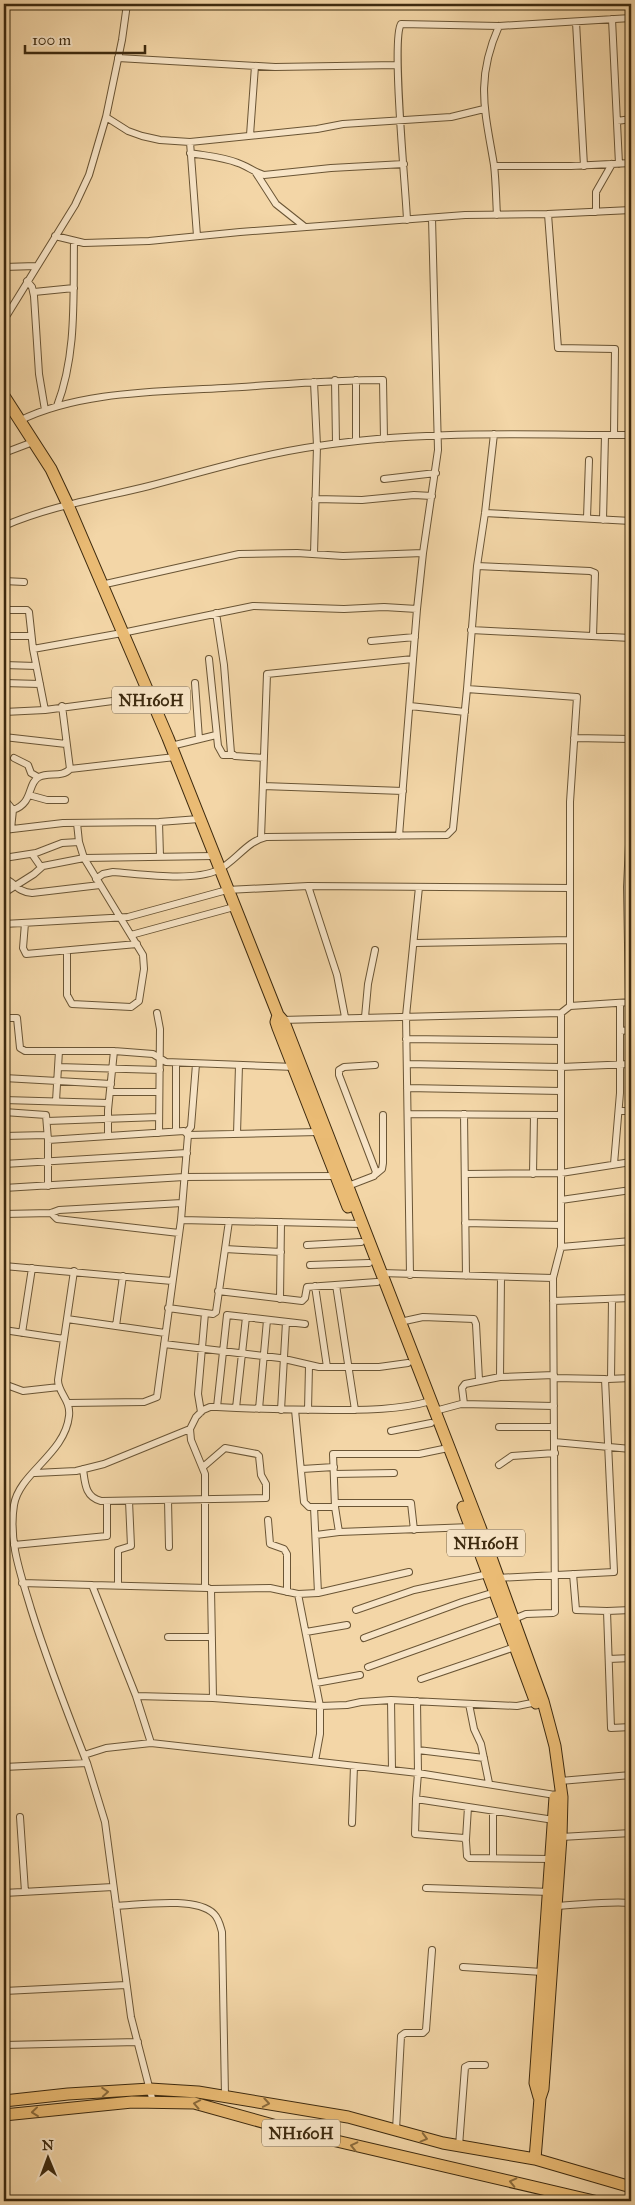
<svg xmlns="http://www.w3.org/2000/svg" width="635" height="2205" font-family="'IM FELL Great Primer',serif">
<rect width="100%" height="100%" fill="#f3d6a7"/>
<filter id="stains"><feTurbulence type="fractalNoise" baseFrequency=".004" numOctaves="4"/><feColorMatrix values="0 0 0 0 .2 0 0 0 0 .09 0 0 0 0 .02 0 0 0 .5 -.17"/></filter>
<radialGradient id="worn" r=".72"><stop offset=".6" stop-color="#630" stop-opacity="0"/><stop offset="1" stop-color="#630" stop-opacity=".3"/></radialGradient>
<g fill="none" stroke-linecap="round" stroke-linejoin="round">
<defs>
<path id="minor" d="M612 19 619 164
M576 22 584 166
M118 58 275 67 397 65
M106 117 128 131 142 136 160 140 190 142 317 129 343 124 451 117 484 109
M617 121 631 119
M250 135 255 66
M190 142 197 236
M190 153C207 156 223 157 238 163 247 166 254 172 264 175L331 168 404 164
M494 166H571L631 163
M256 173 276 204 305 227
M596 212V192L612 164
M548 214 558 348 615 349 614 435
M497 215C496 199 496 182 494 165 485 111 475 80 499 26
M407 220C406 191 391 39 401 24L499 26 631 18
M55 236 84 243 149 241 240 232 465 215 548 214 631 210
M4 267 36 266
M27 281 32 287 34 296 39 374 45 410
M34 292 74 288
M4 320 75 205 89 175 106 117 122 40 127 4
M335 380 336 443
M356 380V441
M57 406C77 354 73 297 74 242
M19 421C79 391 158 392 224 388 277 385 330 380 383 380L384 439
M494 434 485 513 477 566 467 689 577 697 570 802V1006L561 1013
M4 453 33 442
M384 479 436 473
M315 499 362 500 414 495 432 496
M485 513 631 521
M587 518 589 460
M603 520 605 435
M4 526C50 506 101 498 149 486 206 471 261 454 318 446 421 430 527 435 631 435
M423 553 438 450 432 218
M314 554 317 446 314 382
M477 566 590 571 595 573 593 636
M4 581 24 582
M101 585 239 554 297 553 343 556 423 553 417 609 399 836
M4 610H27L29 612 33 649
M216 613 224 665 231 753 235 756 264 758
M471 630 631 638
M4 636H31
M371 641 415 637
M209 659 218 746 223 755H233
M4 665 36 666
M4 683 40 684
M195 683 199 739
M62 706 70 769 175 757
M410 706 465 712
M45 710 150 696
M4 712 45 710 33 649 122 633 253 606 344 609 384 607 417 609
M4 737 66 744
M574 738 631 739
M171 746 216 735
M14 758 28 765 31 773 38 777
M263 786 403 791
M29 795 47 800H65
M4 799 13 810
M159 822 160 856
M11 829 13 810C34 803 27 783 39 777 49 772 62 778 70 769
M4 830 63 823 159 822 199 819
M261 838 267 674 413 659
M32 854 41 867
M4 858 36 853 62 843 79 842
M4 879C15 881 16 892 32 893L100 885
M96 879 103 874 113 872C141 874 193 882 218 870 235 862 247 841 266 837L447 835 453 829 467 689
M308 886 337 975 345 1017
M4 893 34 874 43 866 84 858 214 856
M25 923 23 948 26 954 137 944
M4 924 128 917 227 890 308 886 570 888
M131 935 234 907
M415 943 570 940
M67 951V995L72 1004 131 1007 139 1001 144 969 143 955 84 858 79 842 77 823
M629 1002 627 887 631 803
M570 1006 631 1002
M157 1013 160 1029 159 1133
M365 1017 368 984 375 950
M4 1018H17L20 1048 25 1051H114L153 1054 166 1062 295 1067
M281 1020 561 1013V1247L553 1278 381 1273
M620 1031 631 1030
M406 1039 561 1041
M407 1064 561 1067 631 1064
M58 1067 160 1070
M4 1078 111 1084
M407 1088 561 1091
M110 1092H159
M4 1100 108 1103
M56 1101 59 1051
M619 1111H631
M4 1112 46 1115 48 1140
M408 1114 561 1115
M464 1114 466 1276
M47 1121 159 1117
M176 1131V1063
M187 1132 191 1127 196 1064
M237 1134 239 1065
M4 1136 47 1135
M108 1136V1110L114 1051
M4 1164 187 1153
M614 1164 620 1093V1003
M376 1174 382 1169 383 1163V1115
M466 1174 561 1173 631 1162
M533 1174 534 1115
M48 1186V1140L184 1131 188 1135
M348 1186 374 1176 376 1172 339 1075V1070L344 1067 375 1065
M4 1188 184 1177 335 1176
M561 1200 631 1190
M51 1213 57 1219 179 1233
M4 1214 51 1213 59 1210 182 1203
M181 1220 188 1135 319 1132
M465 1223 561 1225
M307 1245 361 1242
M561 1247 631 1241
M225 1249 281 1252
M310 1265 369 1263
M4 1266 172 1281
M74 1271 58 1380C58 1393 71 1400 69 1416 65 1454 19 1473 14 1505 8 1541 21 1575 31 1609 47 1661 67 1712 87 1763
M410 1275 406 1016 419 887
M336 1285 355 1410
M315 1286 327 1367
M218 1291 302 1301 305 1298 307 1287 377 1282
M280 1299 281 1222
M553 1301 631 1298
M168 1308 213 1314 216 1312 229 1221
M67 1319 165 1333
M400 1322 423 1317 474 1319 476 1324 479 1380
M116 1326 123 1276
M4 1330 64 1339
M22 1333 32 1268
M164 1344 280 1358 319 1367H379L408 1363
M500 1377 501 1277
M608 1379 631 1378
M611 1379 612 1299
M4 1384 23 1391 59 1387
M68 1403 144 1402 157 1397 181 1220 362 1224
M464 1404 462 1388 465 1384 500 1377 554 1375
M217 1407 227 1315 305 1324
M236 1408 246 1317
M259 1409 267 1320
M281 1410 286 1322
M295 1410 304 1502 309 1507H335
M308 1410 309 1366
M435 1411 461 1404 554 1406
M201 1412 198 1394 205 1313
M499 1427H554
M391 1431 431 1423
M554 1442 631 1449
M448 1448 419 1454H333L335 1507 339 1532 471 1527
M499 1465 512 1456 555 1453
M83 1469C85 1483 85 1497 101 1501L266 1498V1484L261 1475 259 1456 257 1454 225 1448 203 1467
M302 1469 334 1467
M35 1473 76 1471 104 1464 190 1429
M334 1474 394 1473
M168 1500 169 1547
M335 1503H411L414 1530
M268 1520 270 1544 284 1549 287 1554V1592
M316 1535 339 1532
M14 1545 107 1536V1501
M573 1574 576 1610 607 1611
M497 1578 614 1572 605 1379 554 1378
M22 1583 92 1585
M118 1585V1550L131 1546 129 1501
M205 1588V1474L191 1440 190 1429 196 1417 203 1410 210 1407H217C256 1409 294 1410 332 1410 365 1410 399 1410 431 1401
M318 1593 409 1572
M298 1594 318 1593 314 1507
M356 1610 414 1590 488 1574
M631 1610 607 1611 611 1728 631 1727
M514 1619 526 1614 553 1613 555 1612 553 1278
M306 1632 347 1625
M168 1637H212
M364 1638 462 1602 495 1592
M609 1659 631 1658
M368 1667 505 1618
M421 1679 515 1647
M316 1683 360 1675
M136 1696 92 1585 208 1588
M213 1698 211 1589 270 1588 298 1594 320 1706V1734L315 1761
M391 1700 392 1770
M417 1701 418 1773 416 1799 554 1820
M469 1704 474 1729 481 1744 489 1783
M151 1743 136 1696 213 1698 320 1706 347 1705 361 1702 391 1700 517 1706 537 1702
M418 1750 484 1758
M84 1755 106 1748 151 1743 418 1773 555 1795
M4 1767 87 1763 105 1822 131 2017 153 2102
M560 1781 631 1775
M416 1799 415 1834 464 1838 466 1841 467 1856 469 1858 551 1859
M493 1811V1858
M20 1817 25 1892
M352 1823 354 1766
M561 1837 631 1833
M466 1839 468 1807
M426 1888 551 1892
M4 1893 113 1887
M116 1906C140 1905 196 1896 214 1914 219 1919 220 1925 222 1932L225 2096
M556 1906C581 1905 606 1901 631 1903
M463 1967 542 1972
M4 1991 126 1985
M4 2045 138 2042
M396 2130 401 2036 405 2033H423L426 2030 432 1950
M459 2146 465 2067 469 2065H485"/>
<path id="trunk" d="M4 396 51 469 68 505 168 738 278 1015 284 1022 480 1527 543 1701 555 1746 562 1797 561 1837 543 2089 540 2098 535 2159
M278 1015 276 1022 278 1028 348 1207
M463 1507 536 1703
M539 2097 535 2083 555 1797
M4 2101 68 2094 150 2089 198 2092 348 2117 443 2143 535 2159 631 2187
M4 2115 132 2102 194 2103 302 2133 594 2201"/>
</defs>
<!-- minor casing -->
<use href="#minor" stroke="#6a5535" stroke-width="8"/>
<!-- trunk casing -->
<use href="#trunk" stroke="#3d2a0f" stroke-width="13"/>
<!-- minor -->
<use href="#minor" stroke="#f7e4c6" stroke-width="6"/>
<!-- trunk -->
<use href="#trunk" stroke="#eabb74" stroke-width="11"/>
</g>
<!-- one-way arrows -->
<defs><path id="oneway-chevron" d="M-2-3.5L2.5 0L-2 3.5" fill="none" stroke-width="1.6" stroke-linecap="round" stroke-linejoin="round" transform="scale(1.25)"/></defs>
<g stroke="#8b6b3c">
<use href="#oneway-chevron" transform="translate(105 2092) rotate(-4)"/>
<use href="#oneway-chevron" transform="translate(266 2103) rotate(10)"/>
<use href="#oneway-chevron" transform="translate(197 2104) rotate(-169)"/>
<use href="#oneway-chevron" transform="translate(35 2112) rotate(174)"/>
<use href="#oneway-chevron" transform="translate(424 2138) rotate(15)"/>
<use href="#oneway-chevron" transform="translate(354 2146) rotate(-167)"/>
<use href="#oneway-chevron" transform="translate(513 2182) rotate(-167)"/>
</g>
<g text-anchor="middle" stroke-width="4" stroke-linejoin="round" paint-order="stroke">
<!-- shield labels -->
<g fill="#f7e4c6" stroke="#756246" stroke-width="1">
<rect x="112" y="686.5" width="78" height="27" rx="4"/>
<rect x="447" y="1529.5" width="78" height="27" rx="4"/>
<rect x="262" y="2119.5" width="78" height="27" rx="4"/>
</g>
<g font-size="16" font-weight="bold" fill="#3d2a0f">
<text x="151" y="706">NH160H</text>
<text x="486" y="1549">NH160H</text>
<text x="301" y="2139">NH160H</text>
</g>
</g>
<!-- margin -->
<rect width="635" height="2205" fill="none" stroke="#f3d6a7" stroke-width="20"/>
<rect x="5" y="5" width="625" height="2195" fill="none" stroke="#3d2a0f" stroke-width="2.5"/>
<rect x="10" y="10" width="615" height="2185" fill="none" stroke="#3d2a0f"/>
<!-- north arrow -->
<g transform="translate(48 2158) rotate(359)" stroke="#f7e4c6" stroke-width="4" paint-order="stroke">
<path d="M0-4L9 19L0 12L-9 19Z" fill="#3d2a0f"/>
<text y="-8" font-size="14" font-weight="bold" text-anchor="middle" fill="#3d2a0f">N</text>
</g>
<!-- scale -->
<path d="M25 45v8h120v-8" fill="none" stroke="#3d2a0f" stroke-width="2.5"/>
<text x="32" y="45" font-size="15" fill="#3d2a0f" stroke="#f7e4c6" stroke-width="4" paint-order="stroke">100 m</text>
<rect width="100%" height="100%" filter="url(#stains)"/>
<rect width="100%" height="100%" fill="url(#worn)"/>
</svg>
